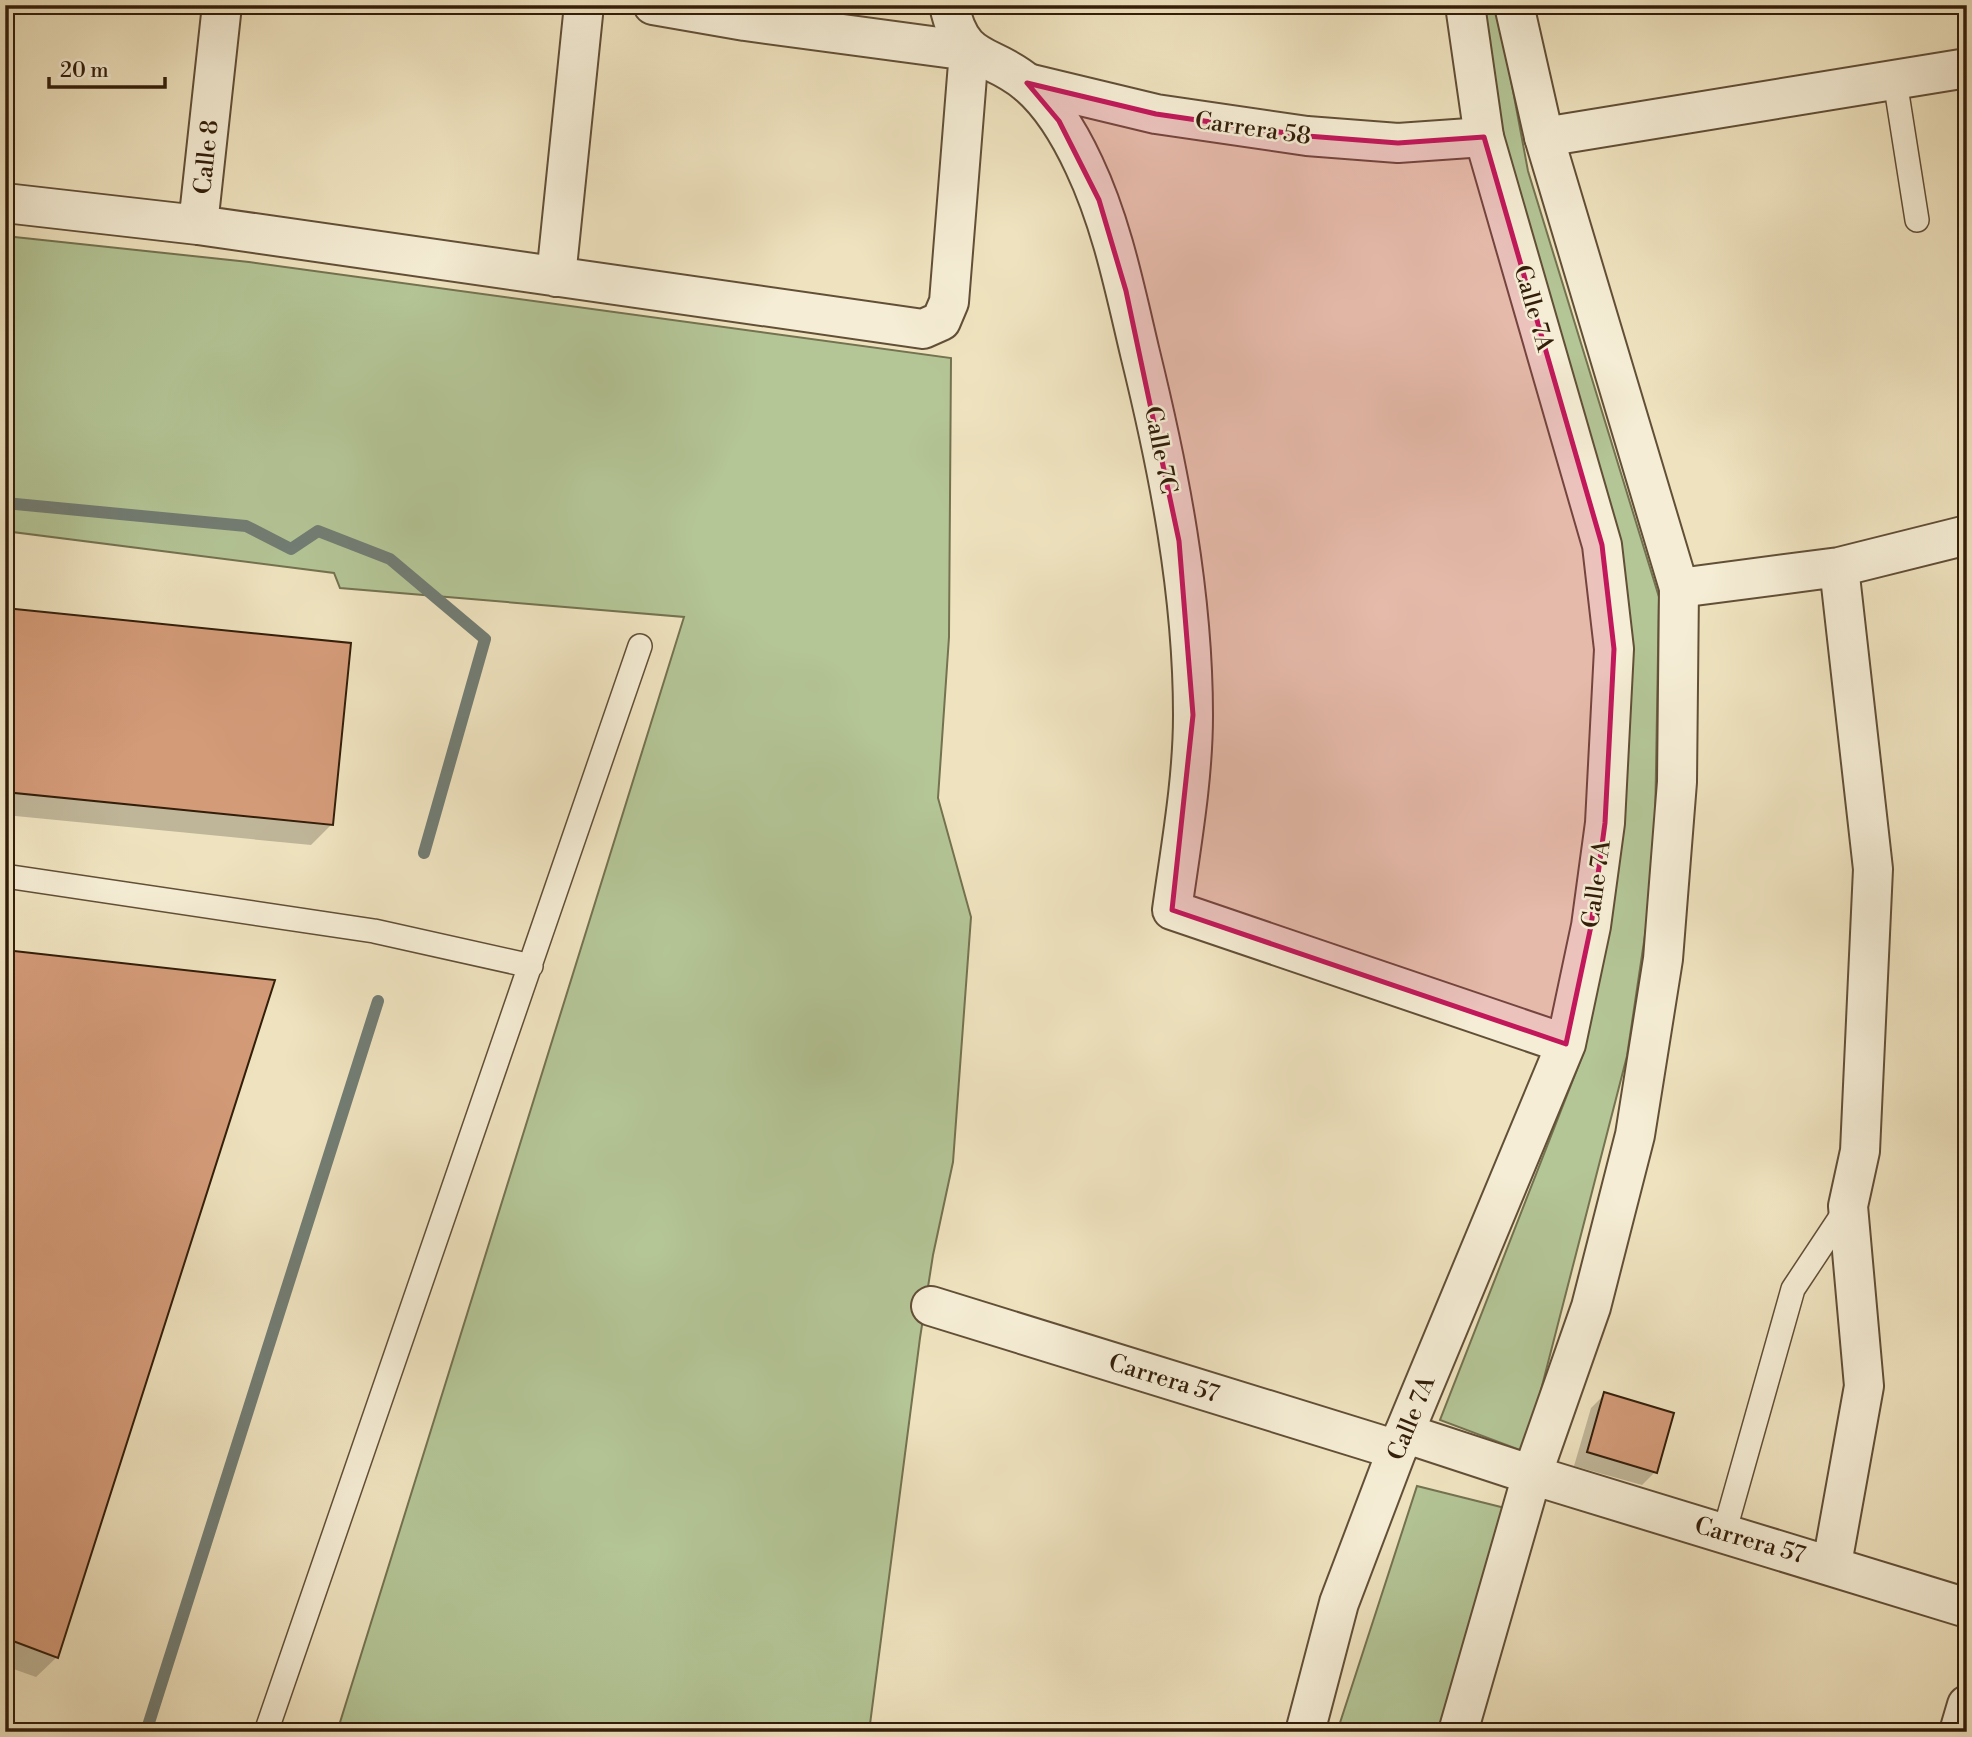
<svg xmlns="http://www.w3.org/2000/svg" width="1972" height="1737" font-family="'Libre Bodoni',serif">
<rect width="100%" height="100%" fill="#efe3bf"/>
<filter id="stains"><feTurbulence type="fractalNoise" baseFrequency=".00286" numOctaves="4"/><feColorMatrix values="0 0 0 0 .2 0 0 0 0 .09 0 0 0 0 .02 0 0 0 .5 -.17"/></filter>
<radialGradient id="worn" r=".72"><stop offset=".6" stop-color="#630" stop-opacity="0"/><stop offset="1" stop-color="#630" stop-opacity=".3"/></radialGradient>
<!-- green -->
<path fill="#b4c596" stroke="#747250" stroke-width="2" d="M1476 5H1497L1528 171 1659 597 1655 827 1648 915 1627 1056 1525 1452 1440 1420 1585 1049 1621 823 1623 600 1494 119Z
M5 236 249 262 951 358 949 637 938 798 971 917 953 1162 933 1255 920 1338 869 1732H337L684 617 340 588 334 573 5 531Z
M1417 1486 1509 1509 1439 1732H1337Z"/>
<!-- shadow -->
<path fill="#0003" d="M5 610 332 824 311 845 5 815Z
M5 952 57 1657 36 1677 5 1666Z
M1605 1394 1655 1472 1642 1485 1574 1466 1591 1408Z"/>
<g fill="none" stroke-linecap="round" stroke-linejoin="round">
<!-- stream -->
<path stroke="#727d74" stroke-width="12" d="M5 503 246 526 291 549 318 531 390 559 485 639 424 853
M146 1732 378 1001"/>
</g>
<!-- building -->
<path fill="#d49b79" stroke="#331e0a" stroke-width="2" d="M5 608 351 643 333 825 5 792Z
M5 950 275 980 58 1658 5 1638Z
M1604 1392 1674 1413 1657 1473 1587 1452Z"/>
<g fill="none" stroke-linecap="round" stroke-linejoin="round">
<defs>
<path id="service" d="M1895 81 1917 220
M5 876 374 931 531 966
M1724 1533 1793 1289 1848 1206
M266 1732 640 646"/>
<path id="minor" d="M1027 83 1156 114 1307 136 1398 143 1484 137
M1544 137 1967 68
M5 203 198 225 923 329 941 321 949 302 969 51 745 21 653 5
M198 225 222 5
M556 277 584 5
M1679 588 1839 567 1967 535
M931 1306 1397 1450
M1532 1475 1967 1608
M1832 1564 1864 1386 1848 1206 1860 1151 1873 869 1839 567
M1959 1732 1967 1705"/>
<path id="tertiary" d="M949 5C962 66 989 51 1027 83 1051 103 1071 137 1084 165 1112 224 1125 290 1140 353 1169 471 1193 593 1193 715 1193 780 1181 845 1172 910L1566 1044
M1404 1433 1532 1475
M1305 1732 1339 1603 1397 1450 1566 1044 1591 926 1605 823 1614 649 1602 545 1484 137 1465 5
M1458 1732 1532 1475 1591 1307 1635 1135 1663 959 1677 782 1679 588 1544 137 1514 5"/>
</defs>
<!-- service casing -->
<use href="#service" stroke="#624f37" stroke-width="26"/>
<!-- minor casing -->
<use href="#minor" stroke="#624f37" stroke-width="42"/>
<!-- tertiary casing -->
<use href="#tertiary" stroke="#624f37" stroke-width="42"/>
<!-- service -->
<use href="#service" stroke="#f5edd5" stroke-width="23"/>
<!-- minor -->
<use href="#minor" stroke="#f5edd5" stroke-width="38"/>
<!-- tertiary -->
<use href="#tertiary" stroke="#f5edd5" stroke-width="38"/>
</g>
<!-- marked area -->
<path fill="#c2185b" fill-opacity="0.2" stroke="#c2185b" stroke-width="5" stroke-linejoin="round" d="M1027 83 1156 114 1307 136 1398 143 1484 137 1602 545 1614 649 1605 823 1591 926 1566 1044 1172 910 1193 715 1179 541 1126 291 1099 200 1059 121Z"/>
<g text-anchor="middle" stroke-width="5" stroke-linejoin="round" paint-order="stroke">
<!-- street labels -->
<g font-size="24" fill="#331e0a" stroke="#f5edd5">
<text transform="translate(1253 128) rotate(8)" y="8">Carrera 58</text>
<text transform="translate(206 157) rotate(-84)" y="8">Calle 8</text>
<text transform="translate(1534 308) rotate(74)" y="8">Calle 7A</text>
<text transform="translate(1161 450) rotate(79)" y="8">Calle 7C</text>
<text transform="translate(1596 884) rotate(-82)" y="8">Calle 7A</text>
<text transform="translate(1164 1378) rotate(17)" y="8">Carrera 57</text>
<text transform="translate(1411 1418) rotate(-68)" y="8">Calle 7A</text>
<text transform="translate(1750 1540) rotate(16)" y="8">Carrera 57</text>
</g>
</g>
<!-- margin -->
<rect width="1972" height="1737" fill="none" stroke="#efe3bf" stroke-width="28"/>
<rect x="7" y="7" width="1958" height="1723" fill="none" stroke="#331e0a" stroke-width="3.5"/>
<rect x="14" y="14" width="1944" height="1709" fill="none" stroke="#331e0a" stroke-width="2"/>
<!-- scale -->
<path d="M49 77v10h116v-10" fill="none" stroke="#331e0a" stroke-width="3.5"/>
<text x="60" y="77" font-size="21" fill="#331e0a" stroke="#f5edd5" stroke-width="5" paint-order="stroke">20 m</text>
<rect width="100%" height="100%" filter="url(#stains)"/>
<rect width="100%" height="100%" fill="url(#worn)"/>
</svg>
